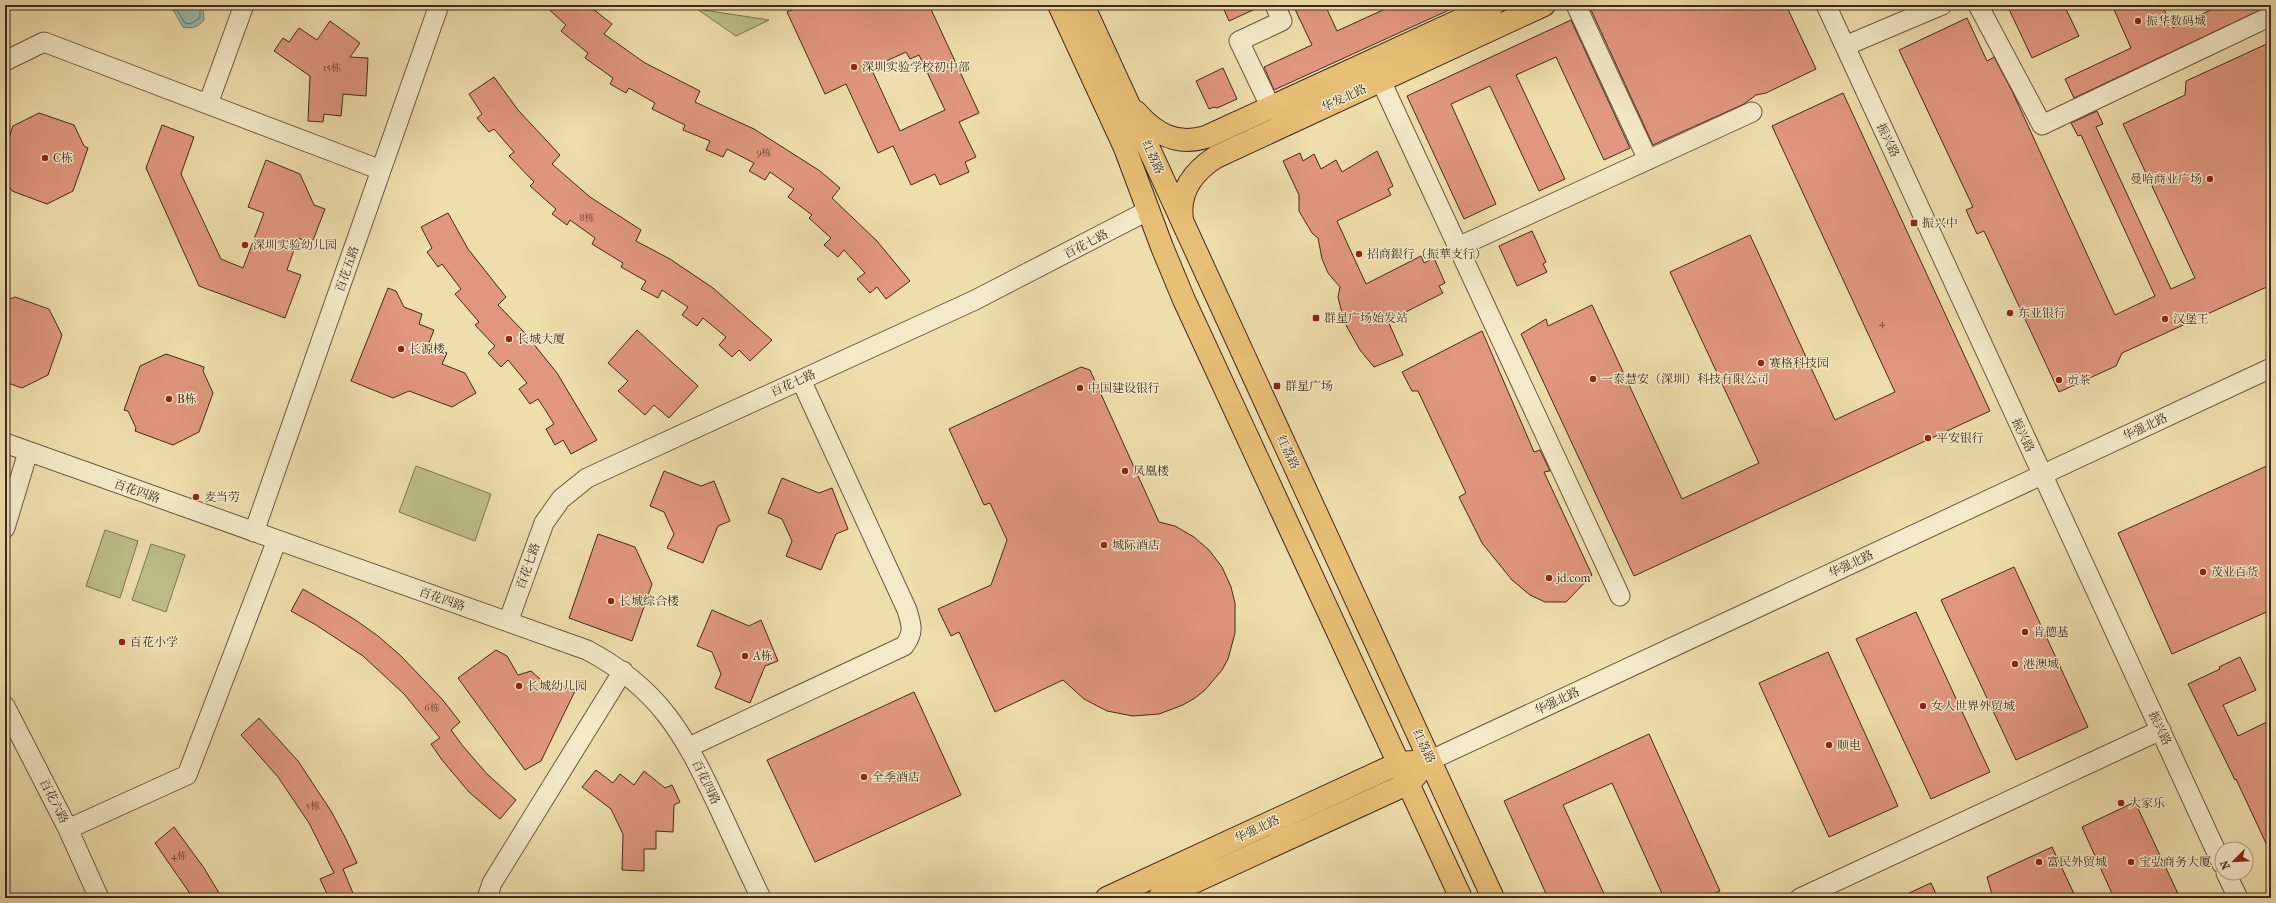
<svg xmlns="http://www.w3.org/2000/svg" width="2276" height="903" font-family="'IM FELL French Canon','Noto Serif SC',serif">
<rect width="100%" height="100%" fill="#eedeac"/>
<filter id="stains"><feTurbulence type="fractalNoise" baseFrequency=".005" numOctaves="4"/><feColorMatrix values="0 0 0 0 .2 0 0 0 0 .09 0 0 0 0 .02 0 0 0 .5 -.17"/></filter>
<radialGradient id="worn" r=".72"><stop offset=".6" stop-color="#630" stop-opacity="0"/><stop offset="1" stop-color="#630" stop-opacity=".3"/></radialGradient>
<!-- green -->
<path fill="#bcc087" stroke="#7e7452" d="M697 9 769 20 736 36Z
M416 466 491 494 475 541 399 512Z
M105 530 138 541 120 598 86 586Z
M151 544 185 555 166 612 132 600Z"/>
<!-- water -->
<path fill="#99bcad" stroke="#758173" d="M168 5H203L204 20C198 27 192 29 183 27L173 10Z"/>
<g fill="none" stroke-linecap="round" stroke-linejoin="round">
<!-- shore -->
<path stroke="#6c7265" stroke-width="1" d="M174 5 185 23 190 24 200 18V5"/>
</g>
<!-- building -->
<path fill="#e1977f" stroke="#40291d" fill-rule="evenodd" d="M544 5H588L612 24 604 34 645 63 700 91 695 102 754 129 820 171 840 188 832 198 877 241 910 281 886 299 877 287 870 293 857 279 865 273 844 250 838 257 824 245 831 238 809 218 812 215 788 197 794 189 770 172 765 180 749 171 754 163 727 149 723 157 706 150 710 141 683 130 685 125 652 109 655 103 629 88 626 93 610 84 613 78 585 58 588 53 561 31 566 25Z
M803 5H929L979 113 959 122 976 157 965 162 969 172 940 185 935 174 911 185 893 146 878 153 846 84 825 94 787 12ZM906 52 910 59 919 55 945 110 900 131 871 68Z
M1222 5H1264L1229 21Z
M1293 5H1325L1337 31 1385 9 1383 5H1460L1274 90 1264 67 1312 45Z
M1602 5H1786L1816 69 1766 93 1756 95 1744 104 1653 145 1591 10Z
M2007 5H2064L2079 36 2032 58Z
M2112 5H2162L2173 28 2221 5H2271L2074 98 2065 79 2131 48Z
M1967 18 1987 61 1994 57 2012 91 2115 315 2155 296 2081 135 2078 136 2071 123 2097 111 2103 124 2096 127 2171 289 2195 278 2123 124 2185 95 2186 81 2271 42V285L2122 353 2116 366 2059 392 1984 231 1977 234 1966 210 1973 207 1899 50Z
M1571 20 1630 148 1604 160 1556 57 1516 75 1565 179 1539 191 1490 86 1451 104 1496 204 1464 219 1407 96Z
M330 21 360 43 350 57 368 58 366 96 343 94 341 116 324 114 323 122 308 121 310 76 274 51 283 38 289 42 299 28 317 40Z
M1223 68 1237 99 1217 108 1214 107 1209 109 1196 81Z
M494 77 518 110 560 155 552 164 590 197 641 230 636 241 670 259 713 288 772 340 750 361 739 350 732 357 719 345 726 337 714 327 703 318 697 326 682 315 688 307 662 290 658 298 641 289 646 281 621 267 623 263 592 244 595 238 570 220 567 225 552 214 556 209 530 186 534 182 509 156 514 152 494 129 489 132 477 118 482 114 469 94Z
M1843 93 1990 411 1634 576 1521 334 1546 319 1548 326 1592 305 1682 499 1759 463 1670 272 1750 235 1835 420 1895 392 1772 126Z
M39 113 74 125 84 146 88 148 73 191 47 204 12 191 5 179V149L13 126Z
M162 125 194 137 181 174 221 259 243 268 264 213 248 207 266 160 300 174 314 205 325 209 312 243 298 238 287 270 301 275 285 318 199 286 146 168Z
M1377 151 1393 186 1388 189 1391 195 1337 221 1366 284 1421 256 1424 263 1434 258 1445 283 1439 286 1443 293 1388 321 1403 355 1374 367 1360 350 1347 327 1342 313 1338 297 1340 287 1328 273 1322 259 1318 238 1312 233 1299 211V195L1283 161 1300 153 1303 161 1314 154 1321 169 1336 160 1342 172Z
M448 213 468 249 506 297 498 305 524 332 557 373 597 440 571 454 563 440 555 445 546 429 554 424 546 411 538 399 530 404 519 389 527 383 508 360 501 367 488 353 495 346 475 325 479 322 455 294 461 289 442 264 438 267 427 252 432 248 421 227Z
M1532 231 1546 262 1543 264 1547 272 1517 286 1499 246Z
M388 288 396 291 404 307 422 314 419 324 434 330 428 345 447 353 442 364 465 373 476 393 452 407 409 391 393 398 351 381Z
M15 297 49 309 62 335 48 375 22 388 5 382V301Z
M637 330 698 386 669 418 654 405 645 415 618 391 628 381 608 363Z
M1482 331 1534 452 1540 450 1550 471 1544 472 1592 575 1566 602H1545L1530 595 1512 580 1482 543 1459 497 1466 493 1418 391H1412L1402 372Z
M166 354 204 367 203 371 213 393 199 432 173 445 135 431 136 428 128 411 124 410 140 366Z
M1081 367 1090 370 1159 522 1175 526 1194 537 1209 550 1222 567 1231 587 1235 603V633L1228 659 1222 670 1205 690 1195 698 1183 705 1159 714 1133 716 1107 711 1084 699 1063 680 995 712 959 632 951 636 938 609 991 585 1007 540 990 503 984 505 949 429Z
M2271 464V610L2172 654 2118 533Z
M664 471 701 486 714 481 730 521 718 526 703 563 667 548 674 534 664 512 650 506Z
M782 478 819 493 832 488 848 529 836 534 821 570 786 556 792 541 782 519 768 513Z
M598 534 635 547 652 584 632 641 569 618Z
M2014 567 2088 727 2016 760 1941 600Z
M303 589 354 619 378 636 401 656 442 699 460 722 451 730 462 745 487 774 516 800 500 819 469 792 442 760 431 744 440 738 404 694 363 656 316 625 291 611Z
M712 610 749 626 761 620 778 661 765 666 750 703 715 688 721 674 712 652 697 646Z
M1916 612 1990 772 1931 799 1856 639Z
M496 650 507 656 518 675 531 671 549 687 558 684 575 691 541 761 525 770 458 678Z
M1828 652 1898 806 1829 837 1759 683Z
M2240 657 2256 690 2223 705 2238 736 2267 722 2271 730V854L2236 779 2235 780 2188 684 2220 669 2219 667Z
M914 692 961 795 815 862 767 760Z
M259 718 298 761 331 811 345 837 357 863 343 869 355 898H329L320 879 334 873 309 823 278 777 241 735Z
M1649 734 1720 891 1704 898H1664L1612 783 1563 805 1606 898H1548L1504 801Z
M596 770 613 783 620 774 634 785 644 771 665 788 672 785 680 802 674 805 673 832 656 831V849H644V871L622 870 623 834 611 809 582 787Z
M2135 802 2180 898H2114L2082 827Z
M174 827 204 868 222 898H193L155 843Z
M2052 847 2076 898H1993L1987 877Z
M1931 883 1938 898H1898Z"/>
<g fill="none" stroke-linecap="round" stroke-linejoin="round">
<defs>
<path id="minor" d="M1576 5 1648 160
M1826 5 2222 864
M1978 5 2042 125 2271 16
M1845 46 1942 5
M5 61 44 42 381 170
M1381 81 1620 596
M208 104 244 5
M1271 108 1239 41 1282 21 1275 5
M1458 247 1752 112
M5 443 587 650C659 688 684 734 717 804 732 836 746 867 761 898
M5 528 28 452
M254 532 439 5
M508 622 544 523 561 499 587 478 975 300 1149 210
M5 706 68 829 99 898
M689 747 904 646C914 633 912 626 907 610L801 380
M1431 760 2271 368
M68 829 187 775 277 540
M2226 873 2238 898
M487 898 492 883 623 671
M1800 898 2161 730"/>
<path id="major" d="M1059 5 1125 148 1162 247 1184 300 1461 898
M1083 5 1493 898
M1136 112C1155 134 1177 146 1206 137L1493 5
M1182 219C1178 192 1194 171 1216 157L1544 5
M1107 898 1399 763 1414 762
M1159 898 1409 783 1419 772"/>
</defs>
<!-- minor casing -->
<use href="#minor" stroke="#6c5641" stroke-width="21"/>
<!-- major casing -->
<use href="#major" stroke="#40291d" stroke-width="24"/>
<!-- minor -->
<use href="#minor" stroke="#f4eac9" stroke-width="19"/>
<!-- major -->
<use href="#major" stroke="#e7bf76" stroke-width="22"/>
</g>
<!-- markers -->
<g fill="#8f2418" stroke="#f4eac9" stroke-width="1.5">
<circle cx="2138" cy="21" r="4"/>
<circle cx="854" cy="67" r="4"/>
<circle cx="45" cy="158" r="4"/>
<circle cx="2210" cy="179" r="4"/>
<rect x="1910" y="219" width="8" height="8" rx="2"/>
<circle cx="245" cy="245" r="4"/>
<circle cx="1359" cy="254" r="4"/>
<circle cx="2010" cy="313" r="4"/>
<rect x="1312" y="314" width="8" height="8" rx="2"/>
<circle cx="2165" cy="319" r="4"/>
<circle cx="509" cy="339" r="4"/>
<circle cx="401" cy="349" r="4"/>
<circle cx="1761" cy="363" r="4"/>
<circle cx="1593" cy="379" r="4"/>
<circle cx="2059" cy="380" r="4"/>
<rect x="1273" y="382" width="8" height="8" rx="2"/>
<circle cx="1080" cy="388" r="4"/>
<circle cx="169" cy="399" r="4"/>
<circle cx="1928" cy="438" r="4"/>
<circle cx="1125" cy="471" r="4"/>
<circle cx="196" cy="497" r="4"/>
<circle cx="1104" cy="545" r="4"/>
<circle cx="2203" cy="572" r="4"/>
<circle cx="1549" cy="578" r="4"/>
<circle cx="611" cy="601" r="4"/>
<circle cx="2025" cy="632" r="4"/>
<circle cx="122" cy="642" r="4"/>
<circle cx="745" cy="656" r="4"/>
<circle cx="2015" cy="664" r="4"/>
<circle cx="519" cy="686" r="4"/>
<circle cx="1923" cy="706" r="4"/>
<circle cx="1829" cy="745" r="4"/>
<circle cx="864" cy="777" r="4"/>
<circle cx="2121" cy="803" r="4"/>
<circle cx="2039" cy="862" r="4"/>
<circle cx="2131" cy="862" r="4"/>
</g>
<g text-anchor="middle" stroke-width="3" stroke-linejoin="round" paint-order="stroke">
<!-- number labels -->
<g font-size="10" fill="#684436">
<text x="332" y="71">15栋</text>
<text x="764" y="156">9栋</text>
<text x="587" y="221">8栋</text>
<text x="1882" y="326">4</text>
<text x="432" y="711">6栋</text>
<text x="313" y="809">5栋</text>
<text x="179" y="859">4栋</text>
</g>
<!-- poi labels -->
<g font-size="12" fill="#40291d" stroke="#f4eac9" text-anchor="start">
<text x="2146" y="25">振华数码城</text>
<text x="862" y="71">深圳实验学校初中部</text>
<text x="53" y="162">C栋</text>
<text x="2202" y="183" text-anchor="end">曼哈商业广场</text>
<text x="1922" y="227">振兴中</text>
<text x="253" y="249">深圳实验幼儿园</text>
<text x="1367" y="258">招商銀行（振華支行）</text>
<text x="2018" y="317">东亚银行</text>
<text x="1324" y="322">群星广场始发站</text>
<text x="2173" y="323">汉堡王</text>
<text x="517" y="343">长城大厦</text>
<text x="409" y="353">长源楼</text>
<text x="1769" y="367">赛格科技园</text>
<text x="1601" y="383">一泰慧安（深圳）科技有限公司</text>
<text x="2067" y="384">贡茶</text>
<text x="1285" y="390">群星广场</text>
<text x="1088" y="392">中国建设银行</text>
<text x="177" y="403">B栋</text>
<text x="1936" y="442">平安银行</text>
<text x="1133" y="475">凤凰楼</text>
<text x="204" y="501">麦当劳</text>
<text x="1112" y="549">城际酒店</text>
<text x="2211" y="576">茂业百货</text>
<text x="1557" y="582">jd.com</text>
<text x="619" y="605">长城综合楼</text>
<text x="2033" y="636">肯德基</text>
<text x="130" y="646">百花小学</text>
<text x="753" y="660">A栋</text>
<text x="2023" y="668">港澳城</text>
<text x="527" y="690">长城幼儿园</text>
<text x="1931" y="710">女人世界外贸城</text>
<text x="1837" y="749">顺电</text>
<text x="872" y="781">全季酒店</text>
<text x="2129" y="807">大家乐</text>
<text x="2047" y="866">富民外贸城</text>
<text x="2139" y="866">宝弘商务大厦</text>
</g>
<!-- street labels -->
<g font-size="12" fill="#40291d" stroke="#f4eac9">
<text transform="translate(1344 98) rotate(-25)" y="4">华发北路</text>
<text transform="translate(1888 140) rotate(65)" y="4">振兴路</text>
<text transform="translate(1153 157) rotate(66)" y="4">红荔路</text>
<text transform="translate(1086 244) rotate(-28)" y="4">百花七路</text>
<text transform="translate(347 269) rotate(-71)" y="4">百花五路</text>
<text transform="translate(793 383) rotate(-24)" y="4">百花七路</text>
<text transform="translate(2145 427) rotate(-25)" y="4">华强北路</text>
<text transform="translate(2023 435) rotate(65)" y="4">振兴路</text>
<text transform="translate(1288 452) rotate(65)" y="4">红荔路</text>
<text transform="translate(137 491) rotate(19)" y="4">百花四路</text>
<text transform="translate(1851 564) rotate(-25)" y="4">华强北路</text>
<text transform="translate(528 566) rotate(-70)" y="4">百花七路</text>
<text transform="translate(442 599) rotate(19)" y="4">百花四路</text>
<text transform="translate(1557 701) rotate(-25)" y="4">华强北路</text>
<text transform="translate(2160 728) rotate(65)" y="4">振兴路</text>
<text transform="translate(1424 746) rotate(65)" y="4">红荔路</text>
<text transform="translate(706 782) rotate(64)" y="4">百花四路</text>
<text transform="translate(54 801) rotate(63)" y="4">百花六路</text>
<text transform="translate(1257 829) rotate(-25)" y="4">华强北路</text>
</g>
</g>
<!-- margin -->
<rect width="2276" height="903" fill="none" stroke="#eedeac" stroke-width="20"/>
<rect x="6" y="6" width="2264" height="891" fill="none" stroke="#40291d" stroke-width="2"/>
<rect x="10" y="10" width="2256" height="883" fill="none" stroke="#40291d"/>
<!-- north arrow -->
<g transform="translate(2234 861) rotate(246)"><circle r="19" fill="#f4eac9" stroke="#ac9d84"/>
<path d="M0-3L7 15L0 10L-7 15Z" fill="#8f2418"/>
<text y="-6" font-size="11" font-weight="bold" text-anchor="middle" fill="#40291d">N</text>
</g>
<rect width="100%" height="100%" filter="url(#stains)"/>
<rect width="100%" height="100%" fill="url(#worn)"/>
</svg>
